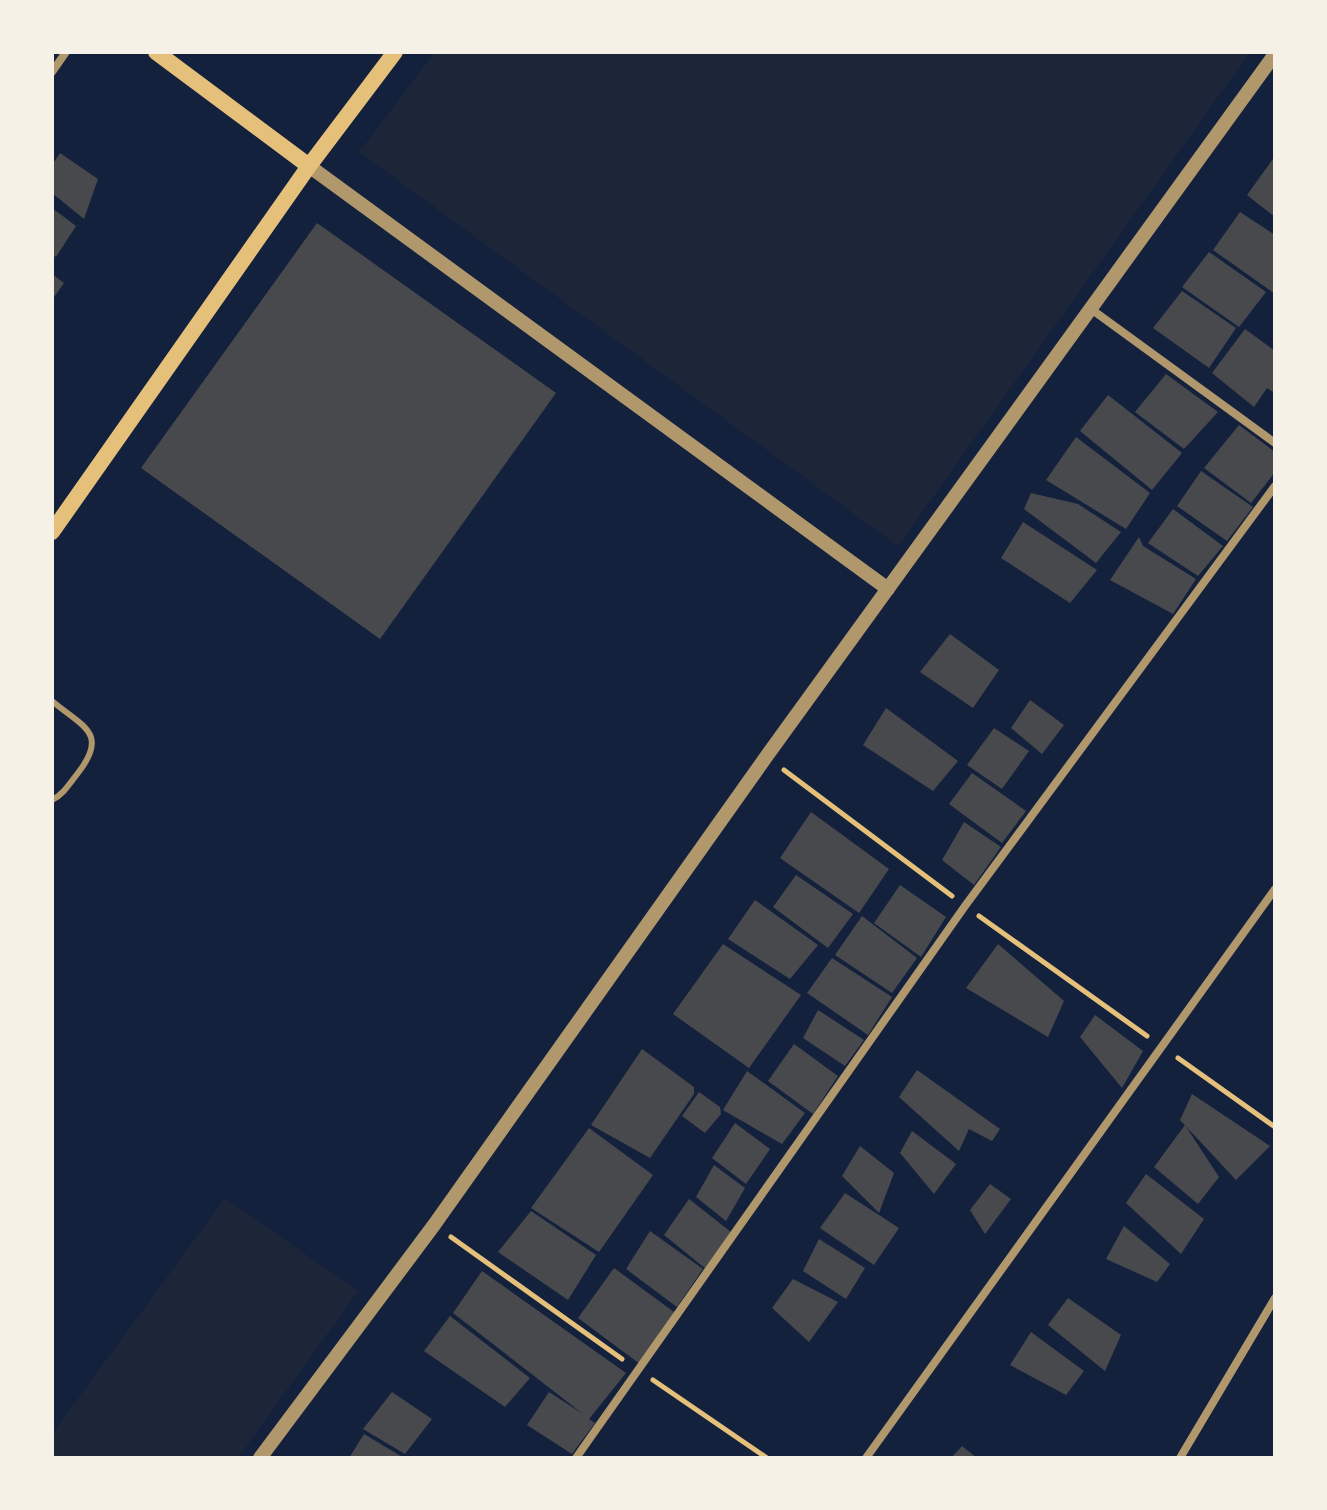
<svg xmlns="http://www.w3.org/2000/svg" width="1327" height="1510" font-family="Helvetica,sans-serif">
<rect width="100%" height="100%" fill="#14213d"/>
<!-- green -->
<path fill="#1d2539" d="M435 52H1250L898 546 359 152Z
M225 1198 358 1291 238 1458H52V1434Z"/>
<!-- building -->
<path fill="#48494c" d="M60 153 98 179 84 219 52 193V165Z
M1275 156V217L1247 195Z
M52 208 76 226 56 257 52 254Z
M1240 212 1275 235V294L1213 250Z
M317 223 556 393 380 639 141 468Z
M1209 252 1266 292 1239 327 1182 287Z
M52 274 64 283 52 300Z
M1182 291 1236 328 1209 368 1153 328Z
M1245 329 1275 351V393L1267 388 1254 407 1212 373Z
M1166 374 1218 412 1184 449 1135 412Z
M1108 395 1182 453 1152 490 1080 431Z
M1239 425 1275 452V472L1251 503 1204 468Z
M1076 437 1150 493 1126 529 1046 480Z
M1201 471 1253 507 1227 541 1177 506Z
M1031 493 1078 504 1121 532 1096 563 1024 509Z
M1173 509 1223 546 1198 576 1148 543Z
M1023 522 1097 570 1070 603 1001 558Z
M1139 537 1143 546 1196 579 1173 614 1110 580Z
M950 634 999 670 973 708 920 672Z
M1030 700 1064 725 1042 754 1011 728Z
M886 708 958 761 933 791 863 745Z
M994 728 1029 751 1002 789 967 765Z
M972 773 1026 811 1002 843 949 804Z
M811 812 889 869 859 913 780 858Z
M964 822 1001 847 974 885 942 860Z
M796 875 853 914 828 948 773 907Z
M900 885 946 917 921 957 874 923Z
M755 900 818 945 790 979 728 939Z
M862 916 917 958 892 993 835 955Z
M723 944 801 995 749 1068 673 1014Z
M998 944 1064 1001 1048 1037 966 988Z
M832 958 892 997 868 1035 807 993Z
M818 1010 864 1040 845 1066 803 1038Z
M1095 1015 1143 1051 1122 1088 1080 1037Z
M794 1044 838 1076 813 1114 768 1081Z
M642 1049 694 1087V1094L650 1158 591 1125Z
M917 1070 1000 1129 992 1141 969 1129 959 1151 899 1097Z
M747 1071 805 1113 782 1144 723 1110Z
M699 1092 720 1107 721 1114 705 1133 682 1116Z
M1192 1094 1270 1146 1236 1180 1180 1120Z
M735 1123 770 1149 746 1184 712 1158Z
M1185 1125 1219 1177 1198 1204 1154 1167Z
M589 1128 653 1175 599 1252 531 1208Z
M912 1131 956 1164 934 1194 900 1153Z
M860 1146 894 1173 879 1213 842 1176Z
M714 1165 745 1188 726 1221 696 1197Z
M1146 1174 1204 1219 1181 1254 1126 1203Z
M990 1184 1011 1199 985 1234 970 1210Z
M845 1193 899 1228 874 1265 820 1228Z
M689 1199 731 1232 706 1269 664 1235Z
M531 1211 596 1255 568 1300 498 1252Z
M1124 1226 1170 1264 1157 1282 1106 1259Z
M650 1231 703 1269 677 1307 626 1269Z
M819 1239 865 1268 846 1299 803 1271Z
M614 1268 674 1312 640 1364 578 1318Z
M482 1271 626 1373 589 1419 595 1423 572 1454 527 1425 549 1392 583 1414 453 1313Z
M793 1279 838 1302 809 1342 772 1308Z
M1068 1298 1121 1335 1105 1371 1048 1325Z
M450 1316 530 1378 505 1407 424 1351Z
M1031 1332 1084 1371 1066 1395 1010 1365Z
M392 1392 432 1419 405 1454 363 1429Z
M364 1434 404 1458H349Z
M962 1446 977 1458H951Z"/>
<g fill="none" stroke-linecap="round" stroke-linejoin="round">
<!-- path -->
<path stroke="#e5c07b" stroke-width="5" d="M784 770 952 896
M979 916 1147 1036
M1178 1058 1275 1127
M451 1237 622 1359
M653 1380 767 1458"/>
<!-- service -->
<path stroke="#b1986c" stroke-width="6" d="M52 701C83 727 109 733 78 773 70 783 63 795 52 800"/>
<!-- minor -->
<path stroke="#b1986c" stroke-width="8" d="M52 72 66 52
M1091 309 1275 443
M576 1458 965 906 1275 486
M866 1458 1275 889
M1180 1458 1275 1298"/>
<!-- tertiary -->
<path stroke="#b1986c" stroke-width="14" d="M309 166 888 589
M260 1458 434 1225 766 757 1275 54"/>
<!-- secondary -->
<path stroke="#e5c07b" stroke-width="16" d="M156 52 309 166
M52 532 309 166 395 52"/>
</g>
<!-- border -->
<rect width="1327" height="1510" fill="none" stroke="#f6f1e7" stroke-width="108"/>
</svg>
